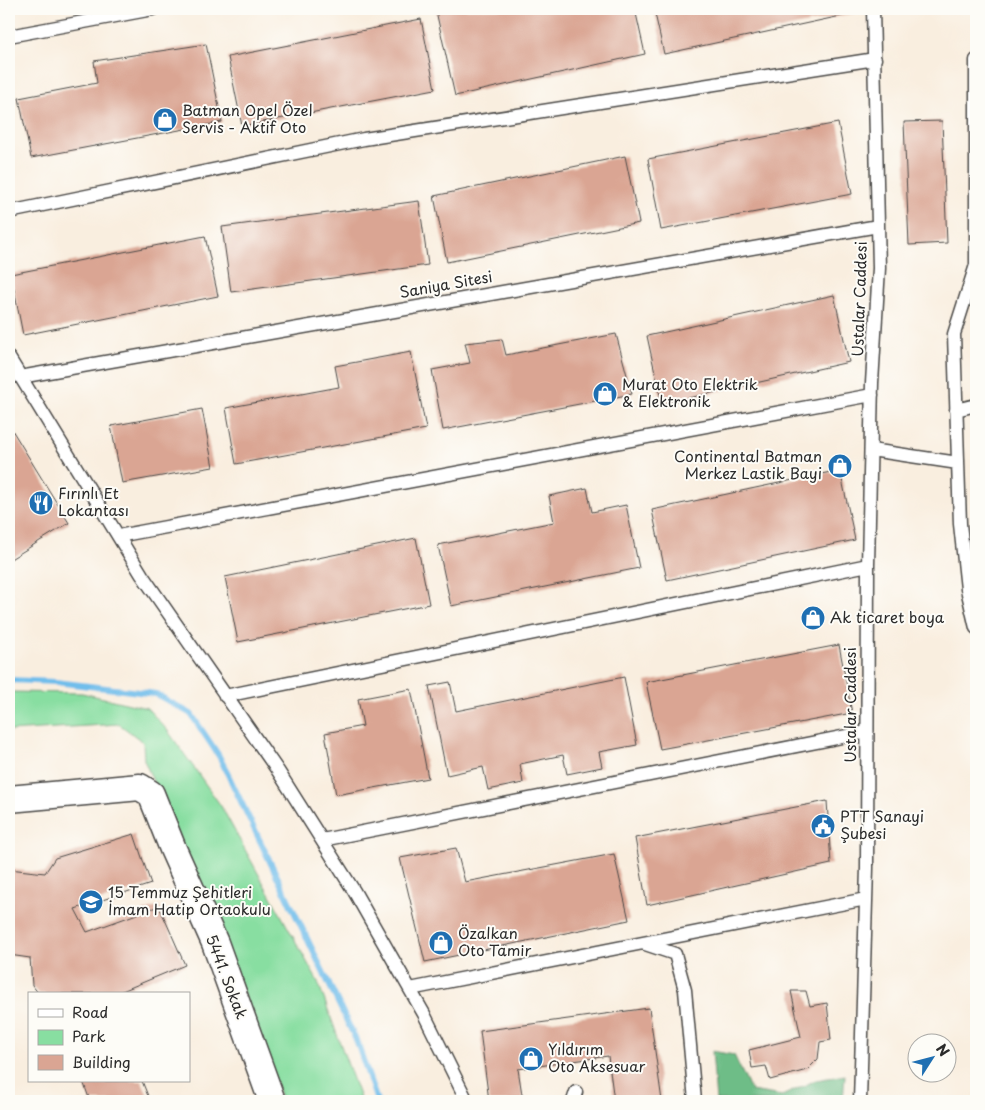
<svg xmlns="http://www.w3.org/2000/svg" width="985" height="1110" font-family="'Playpen Sans',sans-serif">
<rect width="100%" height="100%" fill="#fdfcf7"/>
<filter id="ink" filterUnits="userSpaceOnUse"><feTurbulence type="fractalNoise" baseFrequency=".02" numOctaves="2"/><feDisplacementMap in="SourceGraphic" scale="10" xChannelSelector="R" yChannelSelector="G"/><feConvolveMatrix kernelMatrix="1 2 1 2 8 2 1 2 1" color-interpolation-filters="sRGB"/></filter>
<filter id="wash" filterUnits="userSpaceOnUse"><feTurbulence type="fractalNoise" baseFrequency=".0096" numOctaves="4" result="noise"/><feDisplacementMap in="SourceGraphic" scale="20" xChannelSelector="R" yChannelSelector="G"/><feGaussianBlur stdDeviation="1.12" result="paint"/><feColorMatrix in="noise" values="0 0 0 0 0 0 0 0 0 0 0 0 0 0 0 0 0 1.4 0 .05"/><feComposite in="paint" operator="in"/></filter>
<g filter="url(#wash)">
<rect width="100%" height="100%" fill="#f9eedf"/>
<!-- green -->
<path fill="#88dea1" stroke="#5a8466" d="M9 692 82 693 147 708 168 731 221 806 318 982 361 1101H282L241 986 144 760 143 742 119 724 9 731Z"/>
<!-- forest -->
<path fill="#6ebd87" stroke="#4c7459" d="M712 1051 734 1055 751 1091 782 1096 816 1080 845 1075 843 1101H716Z"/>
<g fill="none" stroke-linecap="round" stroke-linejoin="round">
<!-- stream -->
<path stroke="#71beeb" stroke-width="6" d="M9 680 56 682 156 694 191 714 219 756 357 1042 377 1101"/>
</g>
<g id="blocks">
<!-- building -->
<path fill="#daa593" d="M445 9H635L645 54 455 96 436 11Z
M654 9H855V13L664 54Z
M421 19 435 89 242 126 228 57Z
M206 44 222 122 31 158 19 98 97 83 94 61Z
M942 121 947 243 909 245 904 122Z
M838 123 852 194 661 230 648 159Z
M625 156 639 223 447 262 434 196Z
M419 201 428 265 231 292 222 227Z
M205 236 218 296 23 335 11 274Z
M834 295 849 362 662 404 647 336Z
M616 334 632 394 443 430 432 370 470 363 465 343 502 339 506 355Z
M411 352 426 429 236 464 226 408 339 387 335 366Z
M202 409 213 467 122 483 111 426Z
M9 425 69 523 9 560Z
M840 470 855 540 667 580 652 510Z
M587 488 592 512 626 505 639 568 451 606 438 545 554 522 549 496Z
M416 538 429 604 238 642 225 577Z
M839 645 852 713 660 749 646 682Z
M624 677 637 745 599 752 602 767 567 774 563 755 520 764 523 783 488 790 483 767 447 775 429 686 450 682 456 711Z
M411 689 428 778 336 795 325 733 363 726 358 699Z
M827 801 831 864 647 905 635 838Z
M134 834 151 884 75 909 87 932 159 906 185 965 115 994H39L32 985 30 958 9 955V869L45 873 55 858Z
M456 848 465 882 614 854 629 920 425 962 400 858Z
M791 991H806L810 1006 827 1003 831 1040 820 1042 818 1059 807 1070 770 1080 766 1066 752 1068 749 1050 801 1037Z
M649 1008 662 1101H614L608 1056 518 1069 523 1101H489L480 1031Z
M83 1081H142L150 1101H90Z"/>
</g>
</g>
<g filter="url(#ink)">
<use href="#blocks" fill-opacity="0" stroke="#4a4846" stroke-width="1"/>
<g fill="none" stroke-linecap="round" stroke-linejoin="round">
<defs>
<path id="lane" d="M9 36 153 9
M9 212 364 139 875 59
M976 265 954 334 960 524 967 589 976 628
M976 265V60
M9 358 142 575 278 771 354 891 424 1014 467 1101
M20 377 878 226
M956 410 976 405
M871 450 958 463
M118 536 872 395
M225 696 868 565
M322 840 867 732
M645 944 675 954 685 990 695 1101
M410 989 866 899
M573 1101 576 1092
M860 1101 867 868 868 565 872 383 879 268 873 9"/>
<path id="street" d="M9 799 140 787 151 794 173 849 215 943 272 1101"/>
</defs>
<!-- lane casing -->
<use href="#lane" stroke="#4a4846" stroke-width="15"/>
<!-- street casing -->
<use href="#street" stroke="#4a4846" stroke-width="29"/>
<!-- lane -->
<use href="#lane" stroke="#fff" stroke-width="12"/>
<!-- street -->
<use href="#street" stroke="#fff" stroke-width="26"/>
</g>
</g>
<!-- icons -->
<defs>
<symbol id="shop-disc" viewBox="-11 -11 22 22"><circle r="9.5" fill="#1f6fb2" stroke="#fdfcf7"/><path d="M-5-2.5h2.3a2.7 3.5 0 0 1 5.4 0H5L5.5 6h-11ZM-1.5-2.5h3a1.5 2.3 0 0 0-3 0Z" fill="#fff"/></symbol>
<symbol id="restaurant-disc" viewBox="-11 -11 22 22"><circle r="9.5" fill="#1f6fb2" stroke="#fdfcf7"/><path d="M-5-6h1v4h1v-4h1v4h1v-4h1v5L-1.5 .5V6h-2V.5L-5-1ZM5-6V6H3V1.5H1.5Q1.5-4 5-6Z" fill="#fff"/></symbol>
<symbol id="civic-disc" viewBox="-11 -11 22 22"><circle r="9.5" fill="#1f6fb2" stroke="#fdfcf7"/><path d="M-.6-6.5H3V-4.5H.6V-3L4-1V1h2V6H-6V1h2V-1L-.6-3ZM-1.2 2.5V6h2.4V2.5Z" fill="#fff"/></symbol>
<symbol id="school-disc" viewBox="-11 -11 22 22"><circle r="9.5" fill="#1f6fb2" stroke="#fdfcf7"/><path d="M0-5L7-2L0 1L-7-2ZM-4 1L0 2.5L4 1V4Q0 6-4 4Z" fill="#fff"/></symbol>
</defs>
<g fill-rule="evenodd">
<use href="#shop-disc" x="151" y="106" width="28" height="28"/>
<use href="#shop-disc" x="591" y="380" width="28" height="28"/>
<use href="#shop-disc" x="826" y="452" width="28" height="28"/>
<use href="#restaurant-disc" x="27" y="489" width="28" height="28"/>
<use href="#shop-disc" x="799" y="604" width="28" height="28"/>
<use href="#civic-disc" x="809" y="812" width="28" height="28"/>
<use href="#school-disc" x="77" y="888" width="28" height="28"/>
<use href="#shop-disc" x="427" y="929" width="28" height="28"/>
<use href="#shop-disc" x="517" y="1045" width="28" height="28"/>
</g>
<g text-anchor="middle" stroke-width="4" stroke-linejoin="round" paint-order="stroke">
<!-- poi labels -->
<g font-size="15" fill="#2b2b2b" stroke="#fdfcf7" text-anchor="start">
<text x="182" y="116">Batman Opel Özel<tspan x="182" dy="17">Servis - Aktif Oto</tspan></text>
<text x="622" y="390">Murat Oto Elektrik<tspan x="622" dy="17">&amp; Elektronik</tspan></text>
<text x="822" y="462" text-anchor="end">Continental Batman<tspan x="822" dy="17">Merkez Lastik Bayi</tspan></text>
<text x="58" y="499">Fırınlı Et<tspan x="58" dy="17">Lokantası</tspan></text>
<text x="830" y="623">Ak ticaret boya</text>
<text x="840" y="822">PTT Sanayi<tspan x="840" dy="17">Şubesi</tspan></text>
<text x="108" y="898">15 Temmuz Şehitleri<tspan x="108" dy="17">İmam Hatip Ortaokulu</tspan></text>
<text x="458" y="939">Özalkan<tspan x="458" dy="17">Oto Tamir</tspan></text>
<text x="548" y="1055">Yıldırım<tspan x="548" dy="17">Oto Aksesuar</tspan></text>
</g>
<!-- street labels -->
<g font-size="15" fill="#2b2b2b" stroke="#fdfcf7">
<text transform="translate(446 285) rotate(-10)" y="5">Saniya Sitesi</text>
<text transform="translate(860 299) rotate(-88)" y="5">Ustalar Caddesi</text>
<text transform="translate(851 705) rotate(-90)" y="5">Ustalar Caddesi</text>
<text transform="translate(226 977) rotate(69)" y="5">5441. Sokak</text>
</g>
</g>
<!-- margin -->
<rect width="985" height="1110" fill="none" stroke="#fdfcf7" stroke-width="30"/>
<!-- legend -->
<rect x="28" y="992" width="162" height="90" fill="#fdfcf7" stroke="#a9a8a5"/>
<rect x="38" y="1009" width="25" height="8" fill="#ffffff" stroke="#a9a8a5"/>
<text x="72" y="1018" font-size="15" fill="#2b2b2b">Road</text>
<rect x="38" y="1030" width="25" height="15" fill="#88dea1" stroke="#a9a8a5"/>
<text x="72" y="1042" font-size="15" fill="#2b2b2b">Park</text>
<rect x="38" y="1055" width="25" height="15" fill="#daa593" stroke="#a9a8a5"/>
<text x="72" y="1068" font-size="15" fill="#2b2b2b">Building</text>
<!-- north arrow -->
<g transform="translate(932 1058) rotate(54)"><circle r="24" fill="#fdfcf7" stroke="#a9a8a5"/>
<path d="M0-4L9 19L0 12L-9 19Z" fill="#1f6fb2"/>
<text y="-8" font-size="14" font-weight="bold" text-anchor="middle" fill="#2b2b2b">N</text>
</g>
</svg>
